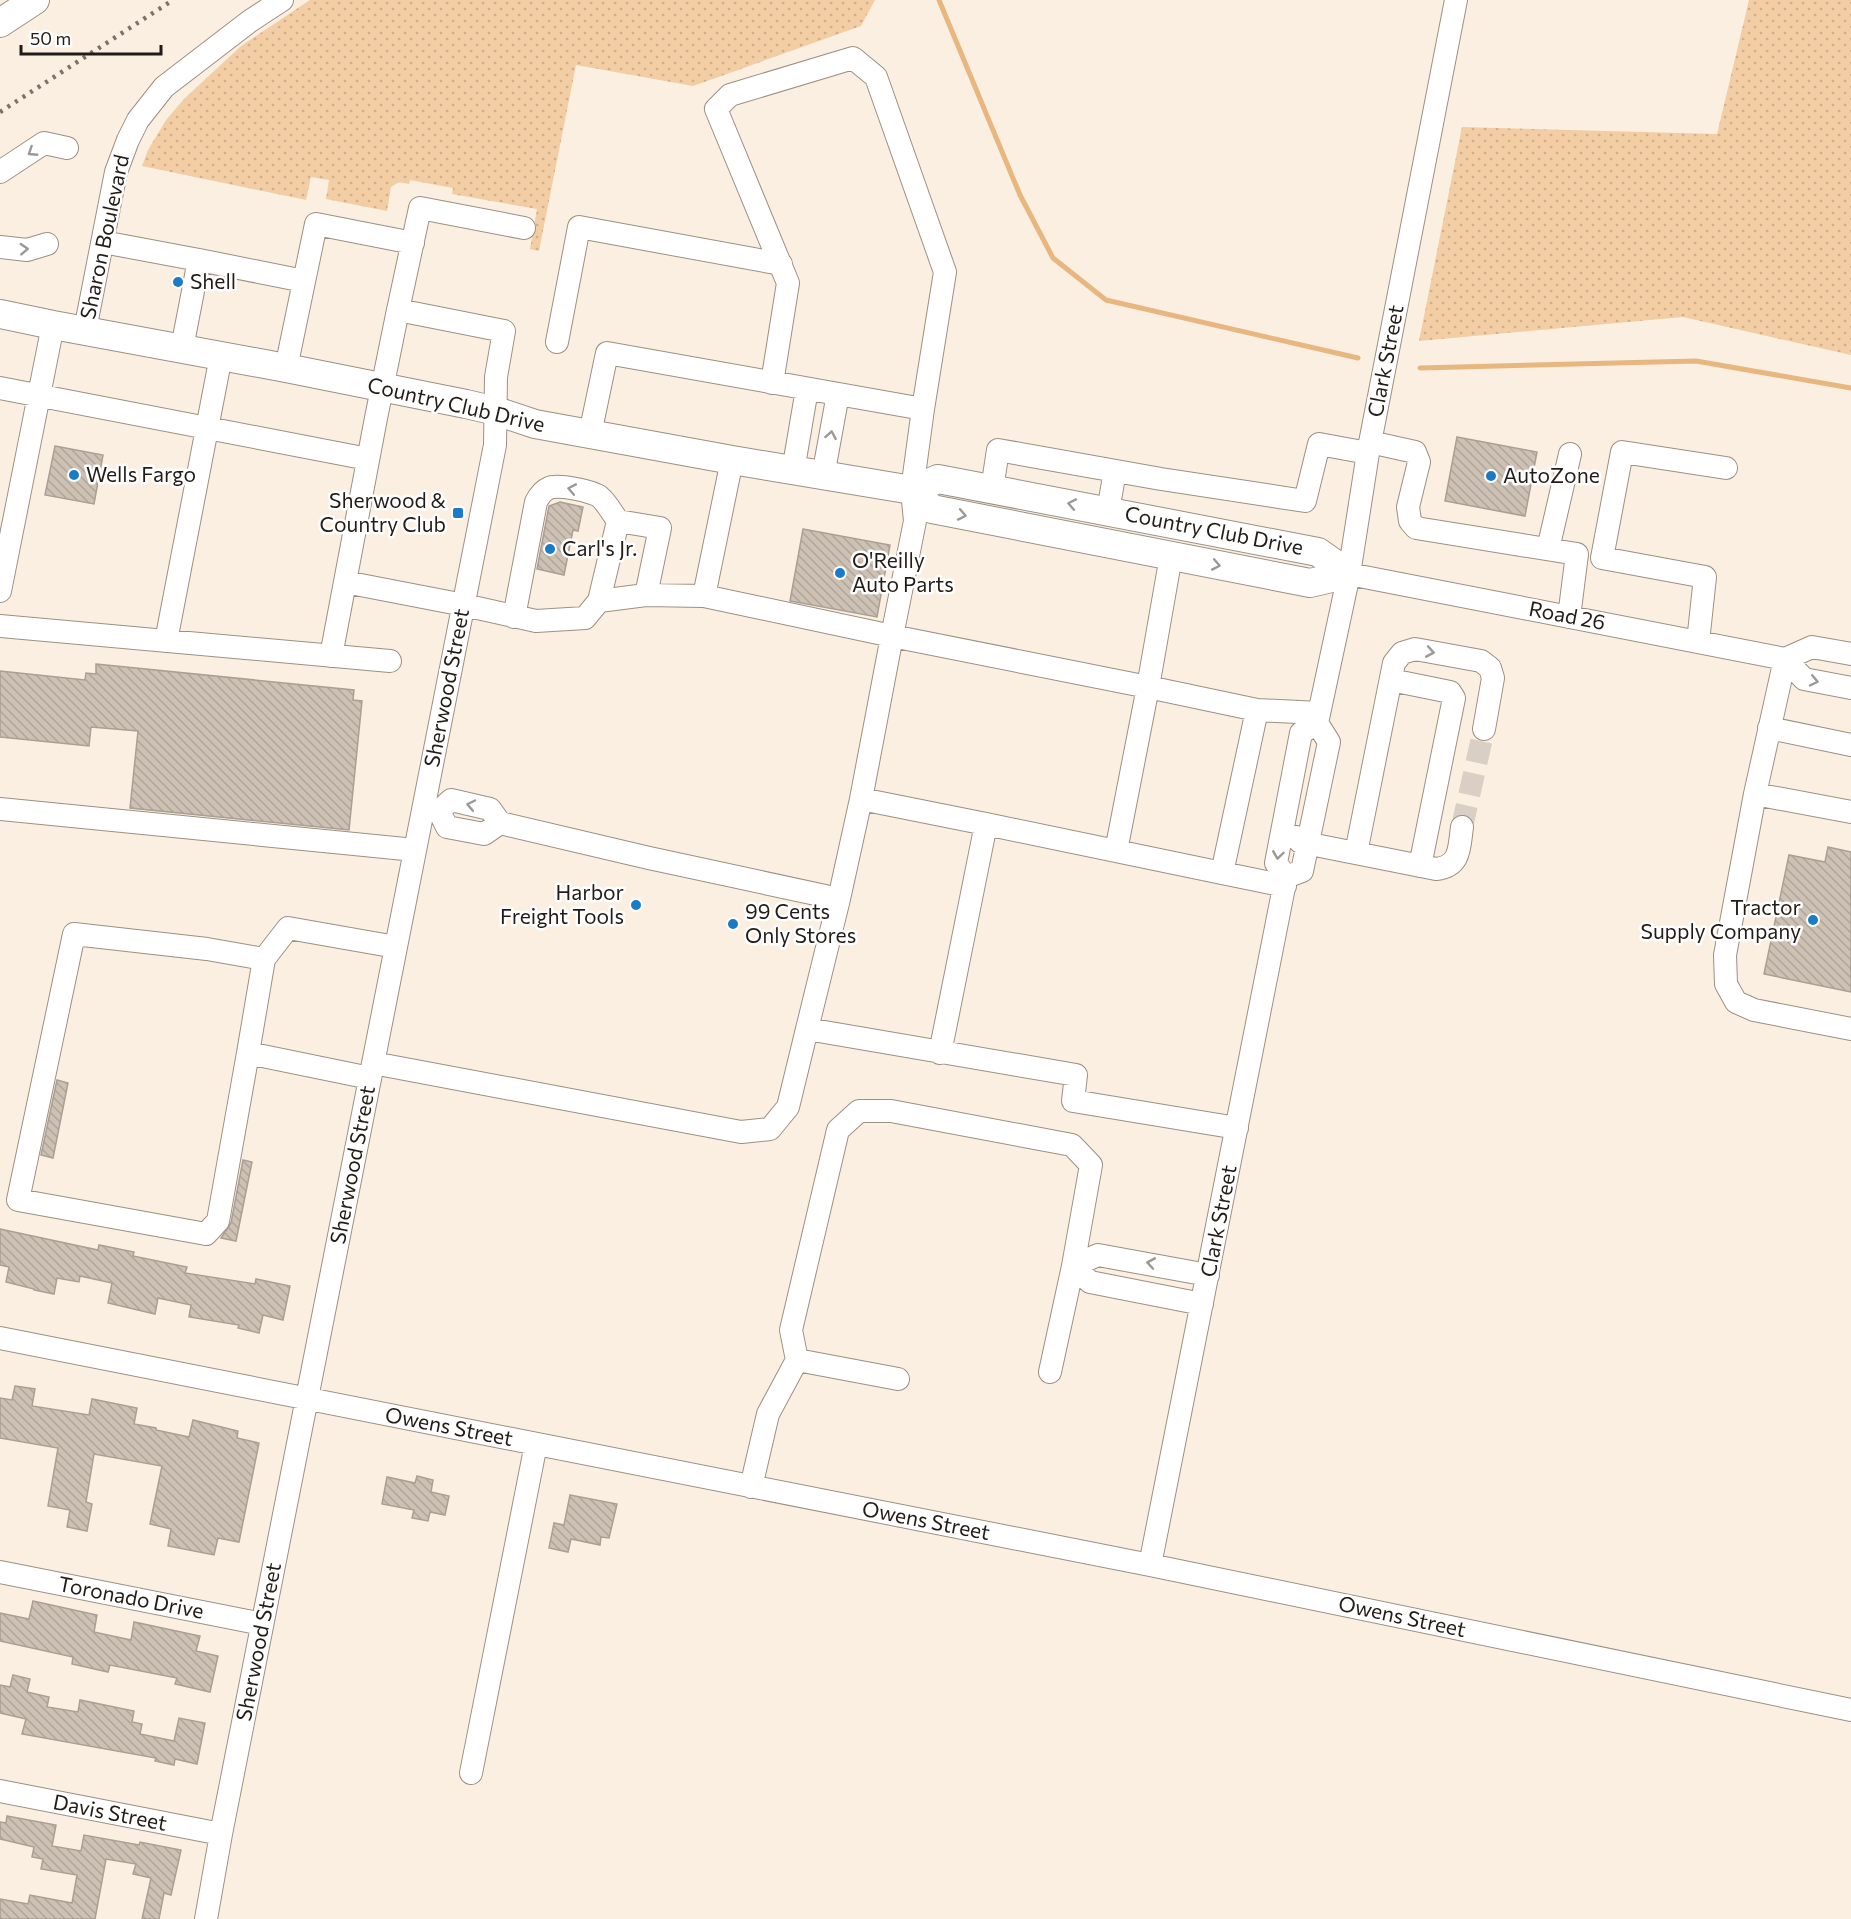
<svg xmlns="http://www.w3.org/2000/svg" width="1851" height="1919" font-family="Commissioner,sans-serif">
<defs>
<pattern id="grass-dots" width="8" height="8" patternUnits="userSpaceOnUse" patternTransform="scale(1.5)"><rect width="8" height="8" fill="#f3cda4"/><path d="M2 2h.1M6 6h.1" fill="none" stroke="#d0af8c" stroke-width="1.8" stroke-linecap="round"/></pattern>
<pattern id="building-back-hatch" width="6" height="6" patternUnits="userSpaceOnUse" patternTransform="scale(1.5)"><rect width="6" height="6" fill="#cdc1b4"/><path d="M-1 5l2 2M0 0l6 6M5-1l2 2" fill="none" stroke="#b0a59a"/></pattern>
</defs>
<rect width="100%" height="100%" fill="#fbefe2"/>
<!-- grass -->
<path fill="url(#grass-dots)" d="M310 0H875L861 26 693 86 576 65 539 251 530 249 537 209 452 194 453 188 410 180 409 184 399 182 391 187 387 211 326 199 329 180 311 177 306 200 142 166 148 150 166 120 184 99 241 46Z
M1749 0H1851V355L1683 317 1419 341 1462 127 1717 134Z"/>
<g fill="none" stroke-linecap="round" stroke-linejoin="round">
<!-- stream -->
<path stroke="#e8b67f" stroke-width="5" d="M939 0 1020 195 1053 258 1106 300 1358 358
M1420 368 1696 361 1851 388"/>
</g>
<!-- building -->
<path fill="url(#building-back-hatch)" stroke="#ab9f93" stroke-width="1.5" d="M1457 437 1537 452 1525 516 1445 501Z
M55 446 103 455 94 504 45 495Z
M560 502 583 507 578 531 573 530 564 575 537 569 549 506Z
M803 529 890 545 877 617 790 601Z
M96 664 354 690 353 700 362 701 349 830 130 808 138 731 91 727 89 746 0 737V671L85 680 86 673 96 674Z
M1828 847 1851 852V992L1764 974 1789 855 1825 862Z
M57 1080 68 1083 53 1158 41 1155Z
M243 1160 252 1162 236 1241 221 1238 231 1223Z
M0 1229 98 1250 99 1245 134 1252 133 1256 187 1267 185 1273 255 1284 256 1279 290 1286 283 1320 263 1315 259 1333 238 1328 239 1325 189 1317 191 1305 158 1298 155 1314 108 1303 112 1283 80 1276 79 1282 57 1278 54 1294 34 1290V1289L6 1282 9 1267 0 1265Z
M15 1386 35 1389 32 1406 89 1415 92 1399 137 1408 134 1424 156 1428V1430L189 1437 193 1420 238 1431 237 1438 259 1443 239 1542 218 1538 214 1555 168 1546 171 1529 150 1524 162 1466 94 1454 86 1502 92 1504 87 1531 67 1527 70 1510 48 1506 58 1448 0 1438V1398L12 1400Z
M417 1476 433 1480 431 1492 449 1496 445 1515 430 1512 428 1521 412 1518 414 1510 382 1504 387 1477 415 1483Z
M570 1495 617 1504 609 1538 601 1537 600 1545 571 1539 568 1552 549 1548 554 1523 564 1525Z
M33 1601 97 1615 94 1632 131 1640 134 1622 200 1636 196 1651 218 1656 210 1692 175 1684 177 1678 110 1665 108 1672 72 1664 73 1657 0 1641V1613L29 1619Z
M13 1675 30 1679 27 1692 49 1697 47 1707 78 1712 80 1700 134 1711 132 1722 142 1724 140 1734 174 1741 179 1718 205 1723 197 1764 175 1759 174 1765 155 1761 156 1758 22 1734 26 1719 0 1713V1685L10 1687Z
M7 1816 56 1825 52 1846 81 1851 84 1835 139 1845 140 1842 181 1850 171 1895 164 1893 159 1919H142L151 1878 133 1874 136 1864 106 1859 95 1919H0V1899L28 1904 30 1895 72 1903 77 1875 41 1869 43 1859 32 1857 34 1847 0 1839V1822L6 1823Z"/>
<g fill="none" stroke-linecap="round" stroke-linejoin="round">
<!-- minor-tunnel -->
<path stroke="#dacfc4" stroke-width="22" stroke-dasharray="22 11" stroke-linecap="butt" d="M1462 827 1484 729"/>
<defs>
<path id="minor" d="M0 172 44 143 67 148
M103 242 199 260
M0 247 27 250 47 244
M398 310 420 208 524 228
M85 330 116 172 128 140 138 120 164 87 250 21 282 0
M557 342 579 227 781 264
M182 348 199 260 304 281
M286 368 316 224 413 243
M772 383 788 283 716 109 730 95 853 58 876 77 945 272 923 409
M0 388 368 459
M590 434 607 353 923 409 912 490 915 521 892 636 704 596
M1370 442 1415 452 1419 462 1408 507 1410 521 1416 528 1577 554 1569 617
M793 471 807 389
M823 476 838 394
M992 489 998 450 1161 479 1305 501 1319 444 1368 453
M1108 511 1115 471
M1548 549 1570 454
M1349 574 1785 659 1812 647 1851 654
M345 582 464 605 536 621 585 618 599 601 618 521 660 528 646 595 704 596 732 460
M0 591 53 325
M599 601 646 595
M514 617 536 502C539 496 542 491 549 488 557 484 593 491 600 497 607 503 612 513 618 521
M0 626 390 661
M166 641 221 356
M1698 642 1705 577 1602 558 1622 452 1726 468
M1785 659 1755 794 1725 955 1726 984 1736 1002 1754 1010 1851 1029
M1785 659 1804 679 1851 688
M1391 680 1450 692 1454 698 1420 866
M1257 710 1222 873 1285 886
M1769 728 1851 745
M1755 794 1851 812
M0 809 415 850
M439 811 451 800 490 809 500 823 649 858 839 899 807 1029
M439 811 447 827 484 834 500 823
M986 824 861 799 892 636 1148 687 1171 556
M1296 837 1300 842 1436 869C1461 866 1459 848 1462 827
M1116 851 1148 687 1257 710 1319 713
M1356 853 1394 663 1402 653 1415 649 1481 661 1490 668 1493 678 1484 729
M1286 877 1302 871 1329 742 1317 723 1349 574 1368 453 1456 0
M839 899 861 799
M264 959 288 928 396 947
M248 1053 218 1221 206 1234 18 1200 74 934 207 949 264 959 248 1053 370 1078
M940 1053 986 824 1222 873
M373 1063 741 1132 770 1129 788 1107 807 1029 1076 1075 1073 1101 1237 1128
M1073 1266 1098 1255 1208 1275
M1073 1266 1090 1282 1202 1304
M0 1338 1150 1565 1851 1710
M797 1360 791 1330 838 1130 859 1111H891L1072 1145 1091 1165 1073 1266 1050 1372
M751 1487 768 1414 797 1360 898 1379
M1150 1565 1286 877 1276 863 1301 733 1317 723
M0 1572 262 1624
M471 1773 536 1444
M0 1791 221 1834
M206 1919 221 1834 495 445 496 377 504 331 398 310 376 418 331 656"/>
<path id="major" d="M0 23 35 0
M0 314 53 325 286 368 466 404 496 411 535 424 732 460 912 490 938 479 1318 552 1349 574
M912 490 932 509 1310 583 1349 574"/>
</defs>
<!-- minor casing -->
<use href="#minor" stroke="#9c9084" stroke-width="24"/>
<!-- major casing -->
<use href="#major" stroke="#9c9084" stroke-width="30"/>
<!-- minor -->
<use href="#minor" stroke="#fff" stroke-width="22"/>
<!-- major -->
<use href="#major" stroke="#fff" stroke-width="28"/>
<!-- rail -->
<path stroke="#7a726b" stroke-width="4.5" stroke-dasharray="3 6" stroke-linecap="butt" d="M0 112 173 0"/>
</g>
<!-- one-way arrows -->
<defs><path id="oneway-chevron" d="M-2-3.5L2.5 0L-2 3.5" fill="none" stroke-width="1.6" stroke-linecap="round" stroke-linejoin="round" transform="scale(1.5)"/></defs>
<g stroke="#9b9997">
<use href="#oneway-chevron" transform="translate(32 152) rotate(147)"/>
<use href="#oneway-chevron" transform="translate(24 249) rotate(-3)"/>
<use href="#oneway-chevron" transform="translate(831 435) rotate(-80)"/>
<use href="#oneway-chevron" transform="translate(572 489) rotate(-169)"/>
<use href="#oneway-chevron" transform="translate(1072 504) rotate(-169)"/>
<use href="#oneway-chevron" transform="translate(962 515) rotate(11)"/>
<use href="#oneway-chevron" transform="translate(1216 565) rotate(11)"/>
<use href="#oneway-chevron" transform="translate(1430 652) rotate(10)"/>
<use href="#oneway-chevron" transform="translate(1814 681) rotate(12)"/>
<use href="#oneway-chevron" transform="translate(471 805) rotate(-168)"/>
<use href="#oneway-chevron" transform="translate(1278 855) rotate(98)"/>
<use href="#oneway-chevron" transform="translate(1151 1263) rotate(-170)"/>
</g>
<!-- markers -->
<g fill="#1a7bc7" stroke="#fefefe" stroke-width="2">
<circle cx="178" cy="282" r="6"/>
<circle cx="74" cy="475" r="6"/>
<circle cx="1491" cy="476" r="6"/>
<rect x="452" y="507" width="12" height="12" rx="3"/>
<circle cx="550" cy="549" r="6"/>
<circle cx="840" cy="573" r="6"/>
<circle cx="636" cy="905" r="6"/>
<circle cx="1813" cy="920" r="6"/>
<circle cx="733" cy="924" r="6"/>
</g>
<g text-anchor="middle" stroke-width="5" stroke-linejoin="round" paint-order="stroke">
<!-- street labels -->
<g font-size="21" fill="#211c18" stroke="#fefefe">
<text transform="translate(105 237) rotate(-78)" y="7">Sharon Boulevard</text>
<text transform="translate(1386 361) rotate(-79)" y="7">Clark Street</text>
<text transform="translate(456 405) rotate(13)" y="7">Country Club Drive</text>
<text transform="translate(1214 531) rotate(11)" y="7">Country Club Drive</text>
<text transform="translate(1567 616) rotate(11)" y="7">Road 26</text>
<text transform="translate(447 688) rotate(-79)" y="7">Sherwood Street</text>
<text transform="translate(353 1165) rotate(-79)" y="7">Sherwood Street</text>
<text transform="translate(1219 1221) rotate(-79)" y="7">Clark Street</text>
<text transform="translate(449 1427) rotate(11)" y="7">Owens Street</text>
<text transform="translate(926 1521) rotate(11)" y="7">Owens Street</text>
<text transform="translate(131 1598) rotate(11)" y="7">Toronado Drive</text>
<text transform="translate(1402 1617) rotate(12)" y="7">Owens Street</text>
<text transform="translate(259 1642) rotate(-79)" y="7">Sherwood Street</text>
<text transform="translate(110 1813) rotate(11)" y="7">Davis Street</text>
</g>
<!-- poi labels -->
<g font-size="21" fill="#211c18" stroke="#fefefe" text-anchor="start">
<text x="190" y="289">Shell</text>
<text x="86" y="482">Wells Fargo</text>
<text x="1503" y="483">AutoZone</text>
<text x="446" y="508" text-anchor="end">Sherwood &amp;<tspan x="446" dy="24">Country Club</tspan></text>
<text x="562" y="556">Carl's Jr.</text>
<text x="852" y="568">O'Reilly<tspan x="852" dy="24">Auto Parts</tspan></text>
<text x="624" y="900" text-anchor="end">Harbor<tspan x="624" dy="24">Freight Tools</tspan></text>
<text x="1801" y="915" text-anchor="end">Tractor<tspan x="1801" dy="24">Supply Company</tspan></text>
<text x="745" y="919">99 Cents<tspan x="745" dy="24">Only Stores</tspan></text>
</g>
</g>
<!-- scale -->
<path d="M21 45v9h140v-9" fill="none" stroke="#211c18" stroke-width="3"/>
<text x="30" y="45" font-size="18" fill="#211c18" stroke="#fefefe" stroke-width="4.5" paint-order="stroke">50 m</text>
</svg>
